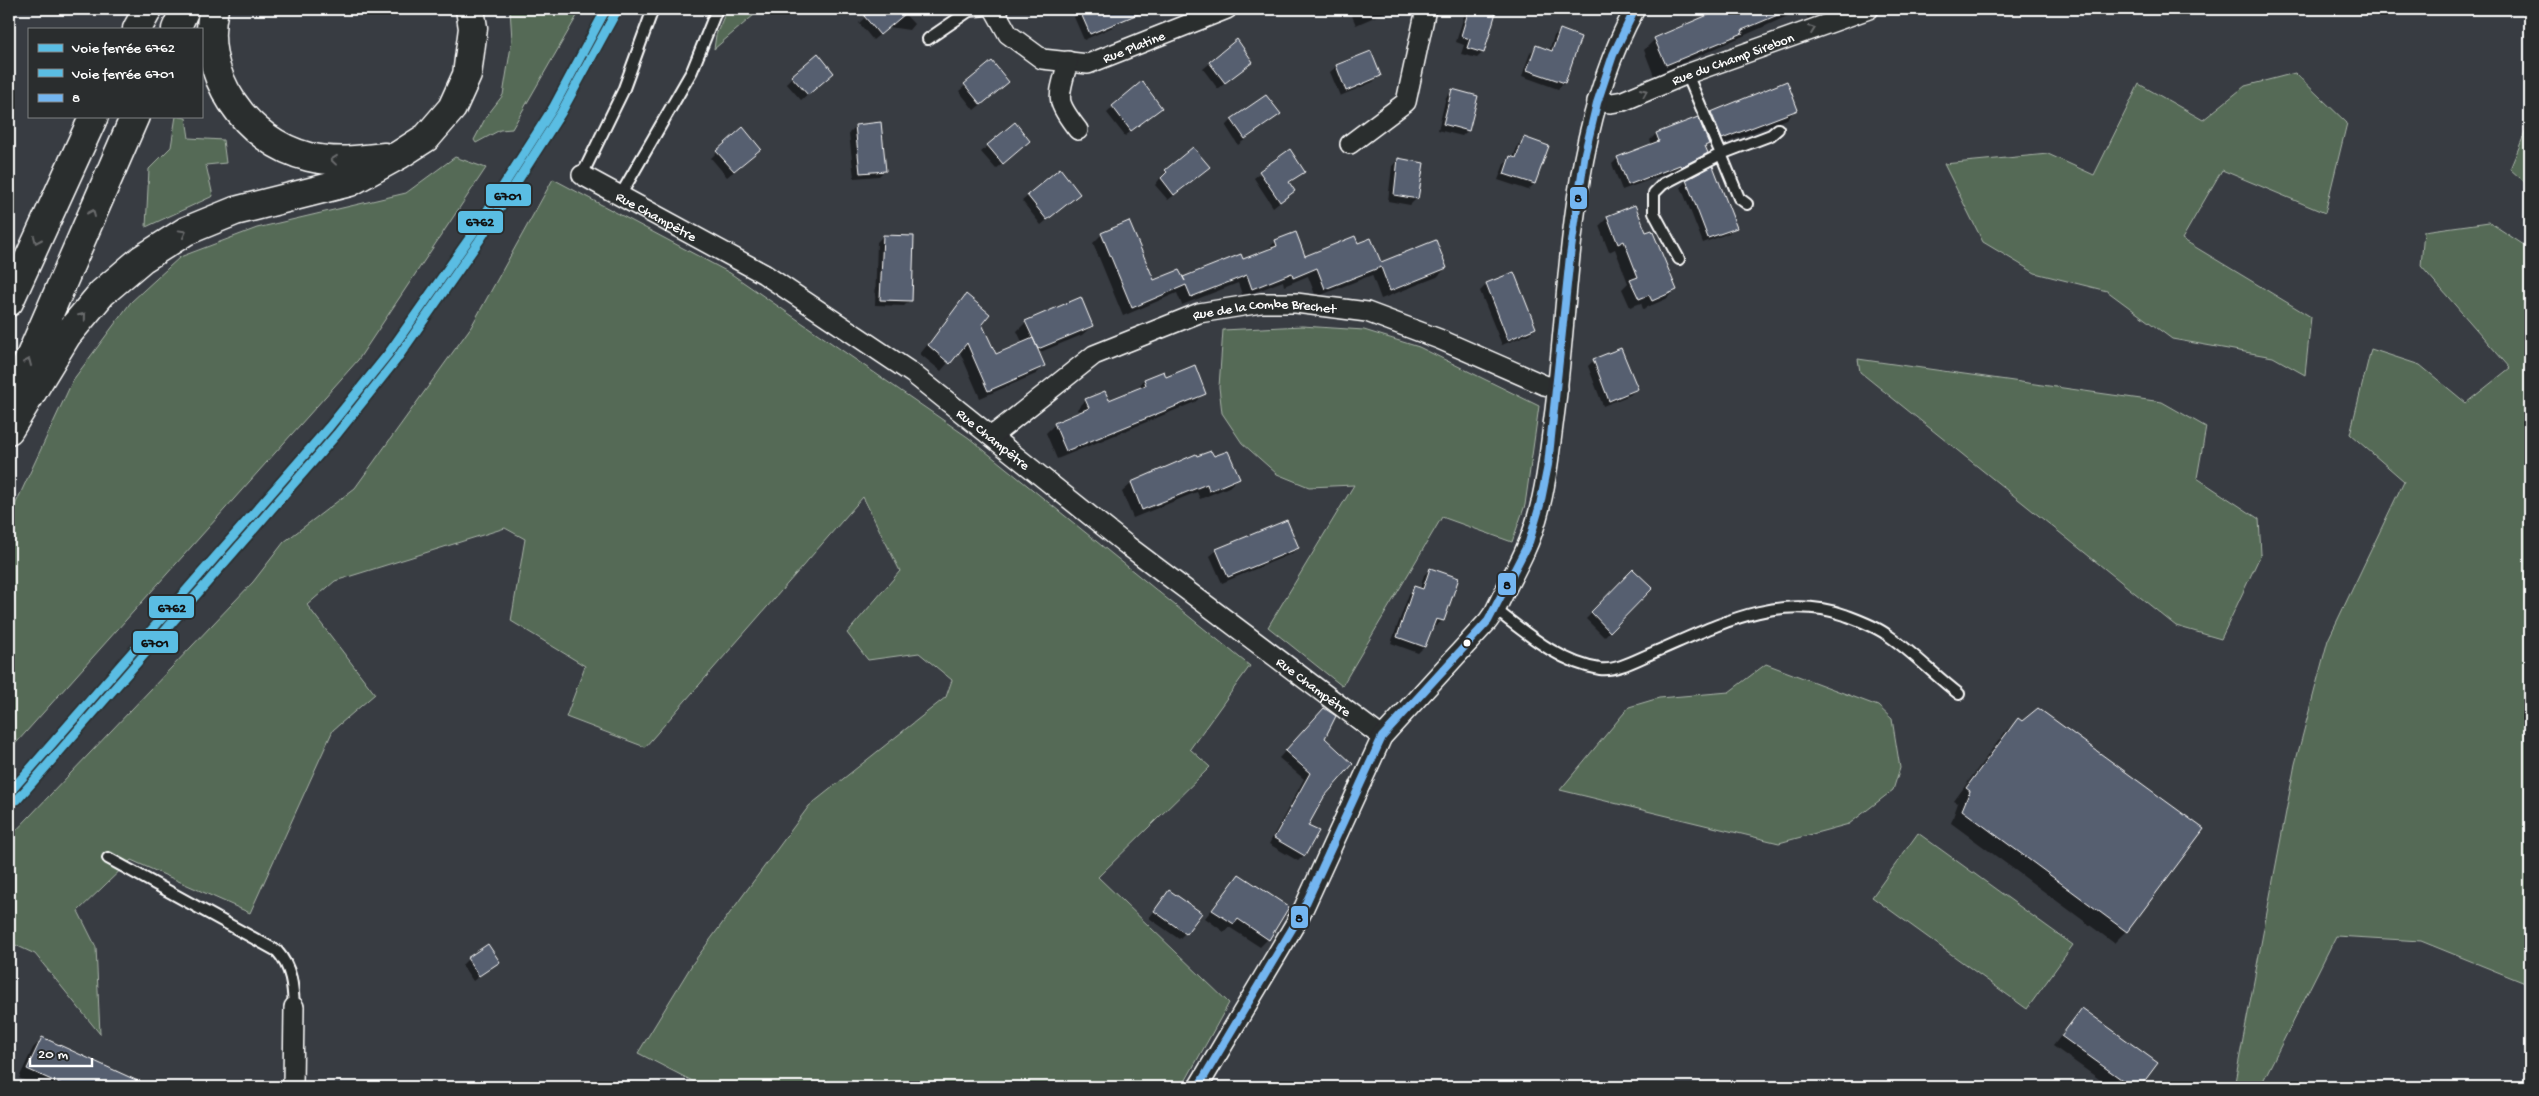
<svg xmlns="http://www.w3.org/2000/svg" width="2539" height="1096" font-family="'Gochi Hand',sans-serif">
<rect width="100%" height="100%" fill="#383c42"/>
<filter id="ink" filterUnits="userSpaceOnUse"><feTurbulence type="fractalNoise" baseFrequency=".02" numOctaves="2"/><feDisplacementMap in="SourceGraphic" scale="10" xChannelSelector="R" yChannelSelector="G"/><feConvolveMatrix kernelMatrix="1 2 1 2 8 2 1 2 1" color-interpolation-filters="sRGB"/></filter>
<g filter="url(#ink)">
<!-- green -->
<path fill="#546a56" stroke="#aab4aa" d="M510 9H581L512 129 500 130 476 143 474 140 486 117 503 95 512 40Z
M727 9H761L714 49 716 35Z
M2295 73 2347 123 2325 213 2222 170 2182 239 2311 317 2305 375 2273 357 2172 339 2107 291 2035 273 1983 242 1944 164 2048 154 2094 175 2139 84 2203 120 2245 86Z
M176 116 186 118 189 138 223 140 226 163 206 165 213 196 146 227 149 169 171 147Z
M2527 128 2530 129V187L2510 169Z
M455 157 486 168 358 360 9 751V518L73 380 131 302 180 257 257 228 406 193Z
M553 179 730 273 969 438 1250 666 1190 749 1210 767 1098 877 1229 1003 1182 1087H704L638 1053 693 963 809 806 946 697 952 680 919 653 868 660 847 633 900 571 863 497 645 747 566 717 585 666 511 621 525 539 505 528 335 581 307 605 375 694 333 730 250 913 131 860 78 911 96 947 100 1034 35 954 9 942V838L253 582 284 542 355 488 471 327Z
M2489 222 2530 249V985L2421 941 2336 936 2260 1087H2234L2295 764 2328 640 2404 481 2350 434 2371 349 2420 365 2466 403 2510 368 2421 266 2424 231Z
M1302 326 1364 330 1419 347 1539 406 1525 505 1512 542 1442 517 1342 686 1268 627 1354 485 1309 487 1277 474 1242 443 1222 413 1219 387 1223 330Z
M1858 359 2162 402 2206 427 2197 478 2259 519 2261 554 2221 639 2176 626 1860 372Z
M1766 664 1878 706 1892 719 1900 768 1893 790 1849 824 1779 843 1560 790 1629 707 1659 698 1729 692Z
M1918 833 2073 945 2027 1009 1872 897Z"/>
<!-- shadow -->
<path fill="#0007" d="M874 9H900L914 24 909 30 889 27 873 40 859 23Z
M1074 9H1129L1131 13 1115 26 1084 40 1074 17 1076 15Z
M1349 9H1393L1356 25Z
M1466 9 1496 10 1483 52 1477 58 1461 54 1464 45 1456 42Z
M1725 9H1833L1808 19 1803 9 1654 76 1644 50 1655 39Z
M1560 30 1564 83 1558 89 1522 76 1530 53 1536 47 1549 51 1554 36Z
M1237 41 1252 61 1218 89 1203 69Z
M992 63 1001 88 974 110 959 91Z
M1337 66 1379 76 1373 82 1340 96 1330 72Z
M792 77 826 79 801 100 786 83Z
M1786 83 1796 109 1787 119 1713 148 1702 122 1711 113Z
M1453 91 1468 130 1462 136 1438 130 1446 97Z
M1113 107 1154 114 1125 136 1107 113Z
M1279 114 1238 145 1226 126 1232 120Z
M1697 119 1708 144 1704 148 1706 153 1700 159 1675 172 1674 171 1622 190 1612 164 1618 158 1652 145 1650 140 1656 134Z
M1014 123 1023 147 996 169 981 152Z
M855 127 885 170 879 176 854 178 849 133Z
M1524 139 1534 184 1528 190 1498 180 1504 164 1510 157 1513 158 1518 145Z
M1289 151 1303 172 1289 183 1293 191 1273 207 1254 178Z
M717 152 754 155 727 177 711 158Z
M1398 160 1416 199 1410 205 1388 201 1392 166Z
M1059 170 1072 199 1041 225 1022 201Z
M1166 171 1203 173 1168 200 1155 185Z
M1686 181 1735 227 1729 233 1703 243 1681 187Z
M1608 217 1645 234 1675 290 1666 299 1643 309 1641 303 1630 307 1622 289 1628 283 1615 249 1609 252 1599 226Z
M1102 234 1153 282 1182 279 1242 261 1267 250 1276 241 1304 257 1357 245 1380 264 1446 268 1437 277 1381 299 1372 275 1316 297 1308 276 1284 286 1283 281 1243 297 1238 283 1182 305 1177 293 1123 316 1093 243Z
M883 236 910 300 904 306 875 305 877 242Z
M1514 274 1535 328 1529 334 1502 345 1480 291 1486 285Z
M966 296 995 356 1023 344 1017 331 1026 322 1092 326 1082 335 1038 353 1044 366 1036 374 980 398 959 350 941 371 920 354Z
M1594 360 1636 389 1630 395 1603 406 1588 366Z
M1163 372 1165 378 1204 393 1195 402 1057 459 1046 433 1055 424 1079 414 1077 409 1086 400 1108 402 1136 390 1144 380Z
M1213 458 1238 478 1229 487 1200 499 1197 492 1133 518 1122 492 1132 483Z
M1298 548 1291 554 1222 583 1210 556 1217 550Z
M1431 569 1443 620 1436 626 1432 625 1424 647 1418 653 1391 643 1409 594 1415 588 1420 589 1424 575Z
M1633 571 1652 588 1604 637 1586 619Z
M1318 715 1324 738 1323 796 1307 826 1304 855 1298 861 1269 844 1304 779 1279 758Z
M2018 720 2126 931 2114 943 1951 823 1958 803 1954 801 2005 732Z
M1239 876 1268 939 1260 947 1229 927 1224 932 1205 918Z
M1169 892 1185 933 1179 939 1149 918Z
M468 959 498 962 473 981 462 965Z
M2082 1009 2156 1063 2139 1087H2110L2053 1046Z
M43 1038 148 1087H38L19 1078 33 1048Z"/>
<!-- building -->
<path fill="#575f70" stroke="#fff" d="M872 9H911L880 35 864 16Z
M1079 9H1150L1090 34Z
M1469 9H1497L1484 53 1467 48 1470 39 1461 36Z
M1722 9H1792L1742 30 1743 33 1666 65 1654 38Z
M1560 29 1581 37 1565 83 1527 70 1536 45 1552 51Z
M1237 39 1253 62 1225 83 1209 62Z
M1371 51 1381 76 1346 91 1336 65Z
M818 53 834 73 808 95 791 76Z
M992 61 1009 82 981 105 964 84Z
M1142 81 1162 108 1131 131 1112 106Z
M1787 81 1798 110 1722 139 1711 112Z
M1452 89 1478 96 1469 131 1443 124Z
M1266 95 1281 114 1245 139 1231 119Z
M1698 117 1709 144 1705 146 1708 153 1681 167 1680 165 1628 185 1617 157 1659 141 1656 133Z
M881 122 886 171 860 173 855 125Z
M1015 122 1030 141 1003 164 987 145Z
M743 127 761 149 734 171 716 151Z
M1524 137 1549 146 1535 184 1504 174 1510 156 1516 158Z
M1193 147 1210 167 1174 195 1161 178 1167 172 1165 170Z
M1290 149 1305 172 1289 182 1295 191 1280 202 1259 171Z
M1398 158 1424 163 1418 199 1394 195Z
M1713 166 1737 228 1708 238 1686 180Z
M1060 168 1080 194 1047 220 1027 195Z
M1635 205 1646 232 1652 230 1677 290 1652 301 1649 295 1639 299 1630 280 1638 277 1624 241 1618 244 1607 216Z
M1129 221 1154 280 1179 270 1185 281 1183 277 1241 254 1243 259 1277 246 1275 240 1296 232 1305 256 1355 236 1358 243 1371 238 1381 262 1436 240 1447 268 1390 291 1381 267 1325 289 1317 268 1293 278 1292 273 1252 289 1247 275 1191 297 1186 285 1132 308 1101 233Z
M883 235 914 236 912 301 880 300Z
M1514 272 1536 328 1508 340 1486 283Z
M966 294 990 314 982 324 996 354 1033 338 1045 366 988 391 967 343 950 364 928 345Z
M1081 297 1093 326 1038 349 1025 321Z
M1621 348 1638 389 1609 401 1593 359Z
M1195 365 1206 394 1066 451 1054 423 1089 408 1085 399 1105 391 1109 400 1146 385 1144 379 1164 371 1166 377Z
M1211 451 1214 456 1228 451 1240 478 1209 491 1207 484 1142 510 1131 482 1196 454 1197 456Z
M1287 520 1299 548 1228 577 1216 549Z
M1430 568 1459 578 1444 621 1436 619 1425 647 1397 637 1414 586 1423 589Z
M1633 569 1653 588 1610 632 1591 612Z
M1324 708 1336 716 1325 738 1353 764 1324 797 1308 826 1319 831 1305 856 1274 838 1310 773 1285 751Z
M2038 708 2204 829 2127 932 1962 810 1970 791 1966 788 2018 718 2022 721Z
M1239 874 1289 907 1269 940 1238 919 1234 924 1212 910Z
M1169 890 1202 913 1186 934 1154 911Z
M488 944 500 962 479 976 467 958Z
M2082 1008 2158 1063 2140 1087H2132L2061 1036Z
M42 1037 151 1087H67L27 1069Z"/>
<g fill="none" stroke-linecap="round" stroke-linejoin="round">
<defs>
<path id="lane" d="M928 39 969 11 994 9
M582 175 623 91 653 9
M620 196 692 71 717 9
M1747 204 1739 198 1721 154 1771 135 1778 129
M1679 259 1654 213V193L1663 184 1721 154 1687 74
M1496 610C1526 633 1560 663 1600 669 1616 671 1636 660 1650 654 1712 628 1776 591 1845 615 1858 620 1875 626 1886 634 1912 651 1934 675 1959 694
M108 858 277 951C292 968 293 986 294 1007"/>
<g id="street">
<path id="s1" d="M994 9 1008 34 1042 59 1088 64 1227 9"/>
<path d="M1068 61C1059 99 1053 98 1078 130"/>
<path id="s2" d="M1597 101 1611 103 1623 101 1687 74 1869 9"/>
<path d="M1350 144 1406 102 1426 9"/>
<path id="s3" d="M582 175 764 274 912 373 1128 546 1382 737"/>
<path id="s4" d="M992 436 1094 355 1199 313 1261 303H1296L1367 312 1439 339 1544 385 1558 388"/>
<path d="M293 1087 294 1007"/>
<path d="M1198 1087 1301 914 1382 737 1488 621 1495 611C1509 581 1528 551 1537 518 1547 483 1550 447 1555 410 1571 278 1569 128 1635 9"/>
</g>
<path id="highway" d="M214 9C198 73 246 142 309 157 334 163 360 160 385 157
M137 29 148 9
M176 29 185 9
M9 302 94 116
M14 394 135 116
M9 430 67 335 102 293 142 259 186 231 235 211 350 182 399 155 427 137 452 108 467 75 473 28 470 9"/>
</defs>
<!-- lane casing -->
<use href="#lane" stroke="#fff" stroke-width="14"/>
<!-- street casing -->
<use href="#street" stroke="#fff" stroke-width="22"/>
<!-- highway casing -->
<use href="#highway" stroke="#fff" stroke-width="31"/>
<!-- lane -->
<use href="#lane" stroke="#2a2d2e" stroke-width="10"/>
<!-- street -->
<use href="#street" stroke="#2a2d2e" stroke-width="19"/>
<!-- highway -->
<use href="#highway" stroke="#2a2d2e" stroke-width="28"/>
<defs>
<path id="bus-1" d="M1198 1087 1301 914 1382 737 1488 621 1529 542 1540 505 1548 465 1570 256 1585 153 1597 103 1613 55 1635 9"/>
</defs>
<!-- bus-1 casing -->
<use href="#bus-1" stroke="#2a2d2e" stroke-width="11"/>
<!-- bus-1 -->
<use href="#bus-1" stroke="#73b5f0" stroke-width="8"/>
<defs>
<path id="rail-1" d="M9 793 329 427 388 354 471 236 553 108 606 9"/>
<path id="rail-2" d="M17 800 337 434 396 360 479 241 561 113 615 14"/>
</defs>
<!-- rail-1 casing -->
<use href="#rail-1" stroke="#2a2d2e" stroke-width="12"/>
<!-- rail-2 casing -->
<use href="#rail-2" stroke="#2a2d2e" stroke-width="12"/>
<!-- rail-1 -->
<use href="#rail-1" stroke="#5abde3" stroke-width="9"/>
<!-- rail-2 -->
<use href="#rail-2" stroke="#5abde3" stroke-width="9"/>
</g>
<!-- one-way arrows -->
<defs><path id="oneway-chevron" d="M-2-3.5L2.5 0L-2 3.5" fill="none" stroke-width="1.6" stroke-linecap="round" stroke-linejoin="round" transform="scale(1.25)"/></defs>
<g stroke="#6a6c6d">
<use href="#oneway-chevron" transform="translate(1812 29) rotate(-20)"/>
<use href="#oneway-chevron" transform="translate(1644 92) rotate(-23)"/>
<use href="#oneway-chevron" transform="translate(334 160) rotate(-174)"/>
<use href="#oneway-chevron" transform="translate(92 213) rotate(-66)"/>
<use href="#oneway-chevron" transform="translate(183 233) rotate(-29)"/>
<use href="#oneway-chevron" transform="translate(37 240) rotate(114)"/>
<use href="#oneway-chevron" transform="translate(83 316) rotate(-51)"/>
<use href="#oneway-chevron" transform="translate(28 362) rotate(-66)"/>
</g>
</g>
<!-- markers -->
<circle fill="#fff" stroke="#2a2d2e" stroke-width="2" cx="1467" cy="643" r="4.5"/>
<g text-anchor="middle" stroke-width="4" stroke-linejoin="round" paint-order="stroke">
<!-- street labels -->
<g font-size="14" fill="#fff" stroke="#2a2d2e">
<text dy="5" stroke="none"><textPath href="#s1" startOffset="166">Rue Platine</textPath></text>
<text dy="5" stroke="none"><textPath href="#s2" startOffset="144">Rue du Champ Sirebon</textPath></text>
<text dy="5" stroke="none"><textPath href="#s3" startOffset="85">Rue Champêtre</textPath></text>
<text dy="5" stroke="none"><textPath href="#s4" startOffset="309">Rue de la Combe Brechet</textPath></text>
<text dy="5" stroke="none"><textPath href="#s3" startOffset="490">Rue Champêtre</textPath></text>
<text dy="5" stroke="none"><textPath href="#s3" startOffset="895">Rue Champêtre</textPath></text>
</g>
</g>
<g stroke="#2a2d2e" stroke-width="2">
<rect x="485" y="183" width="47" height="24" rx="5" fill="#5abde3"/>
<rect x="1569" y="186" width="19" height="24" rx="5" fill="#73b5f0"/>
<rect x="457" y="210" width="47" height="24" rx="5" fill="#5abde3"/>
<rect x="1497" y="572" width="20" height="24" rx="5" fill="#73b5f0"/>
<rect x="148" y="595" width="47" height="24" rx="5" fill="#5abde3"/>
<rect x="132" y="630" width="47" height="24" rx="5" fill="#5abde3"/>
<rect x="1290" y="905" width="19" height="24" rx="5" fill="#73b5f0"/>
</g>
<g font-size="14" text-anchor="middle" font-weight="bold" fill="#111">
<text x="508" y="200">6701</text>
<text x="1578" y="202">8</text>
<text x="480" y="226">6762</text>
<text x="1507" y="589">8</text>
<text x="172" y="612">6762</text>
<text x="155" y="647">6701</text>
<text x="1299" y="922">8</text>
</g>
<!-- margin -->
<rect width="2539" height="1096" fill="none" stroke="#2a2d2e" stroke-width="30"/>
<rect x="15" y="15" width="2509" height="1066" fill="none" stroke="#fff" stroke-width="2" filter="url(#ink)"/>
<!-- legend -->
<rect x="28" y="28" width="175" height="90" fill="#2a2d2e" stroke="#7f8182"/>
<rect x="38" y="44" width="25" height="8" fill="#5abde3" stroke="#7f8182"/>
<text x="72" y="52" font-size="15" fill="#ffffff">Voie ferrée 6762</text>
<rect x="38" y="69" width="25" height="8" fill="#5abde3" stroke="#7f8182"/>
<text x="72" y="78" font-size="15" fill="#ffffff">Voie ferrée 6701</text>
<rect x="38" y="94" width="25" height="8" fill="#73b5f0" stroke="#7f8182"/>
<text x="72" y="102" font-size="15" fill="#ffffff">8</text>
<!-- scale -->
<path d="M30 1058v8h62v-8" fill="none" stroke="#ffffff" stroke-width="2.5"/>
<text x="38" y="1058" font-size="15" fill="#ffffff" stroke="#2a2d2e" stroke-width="4" paint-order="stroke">20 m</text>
</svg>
